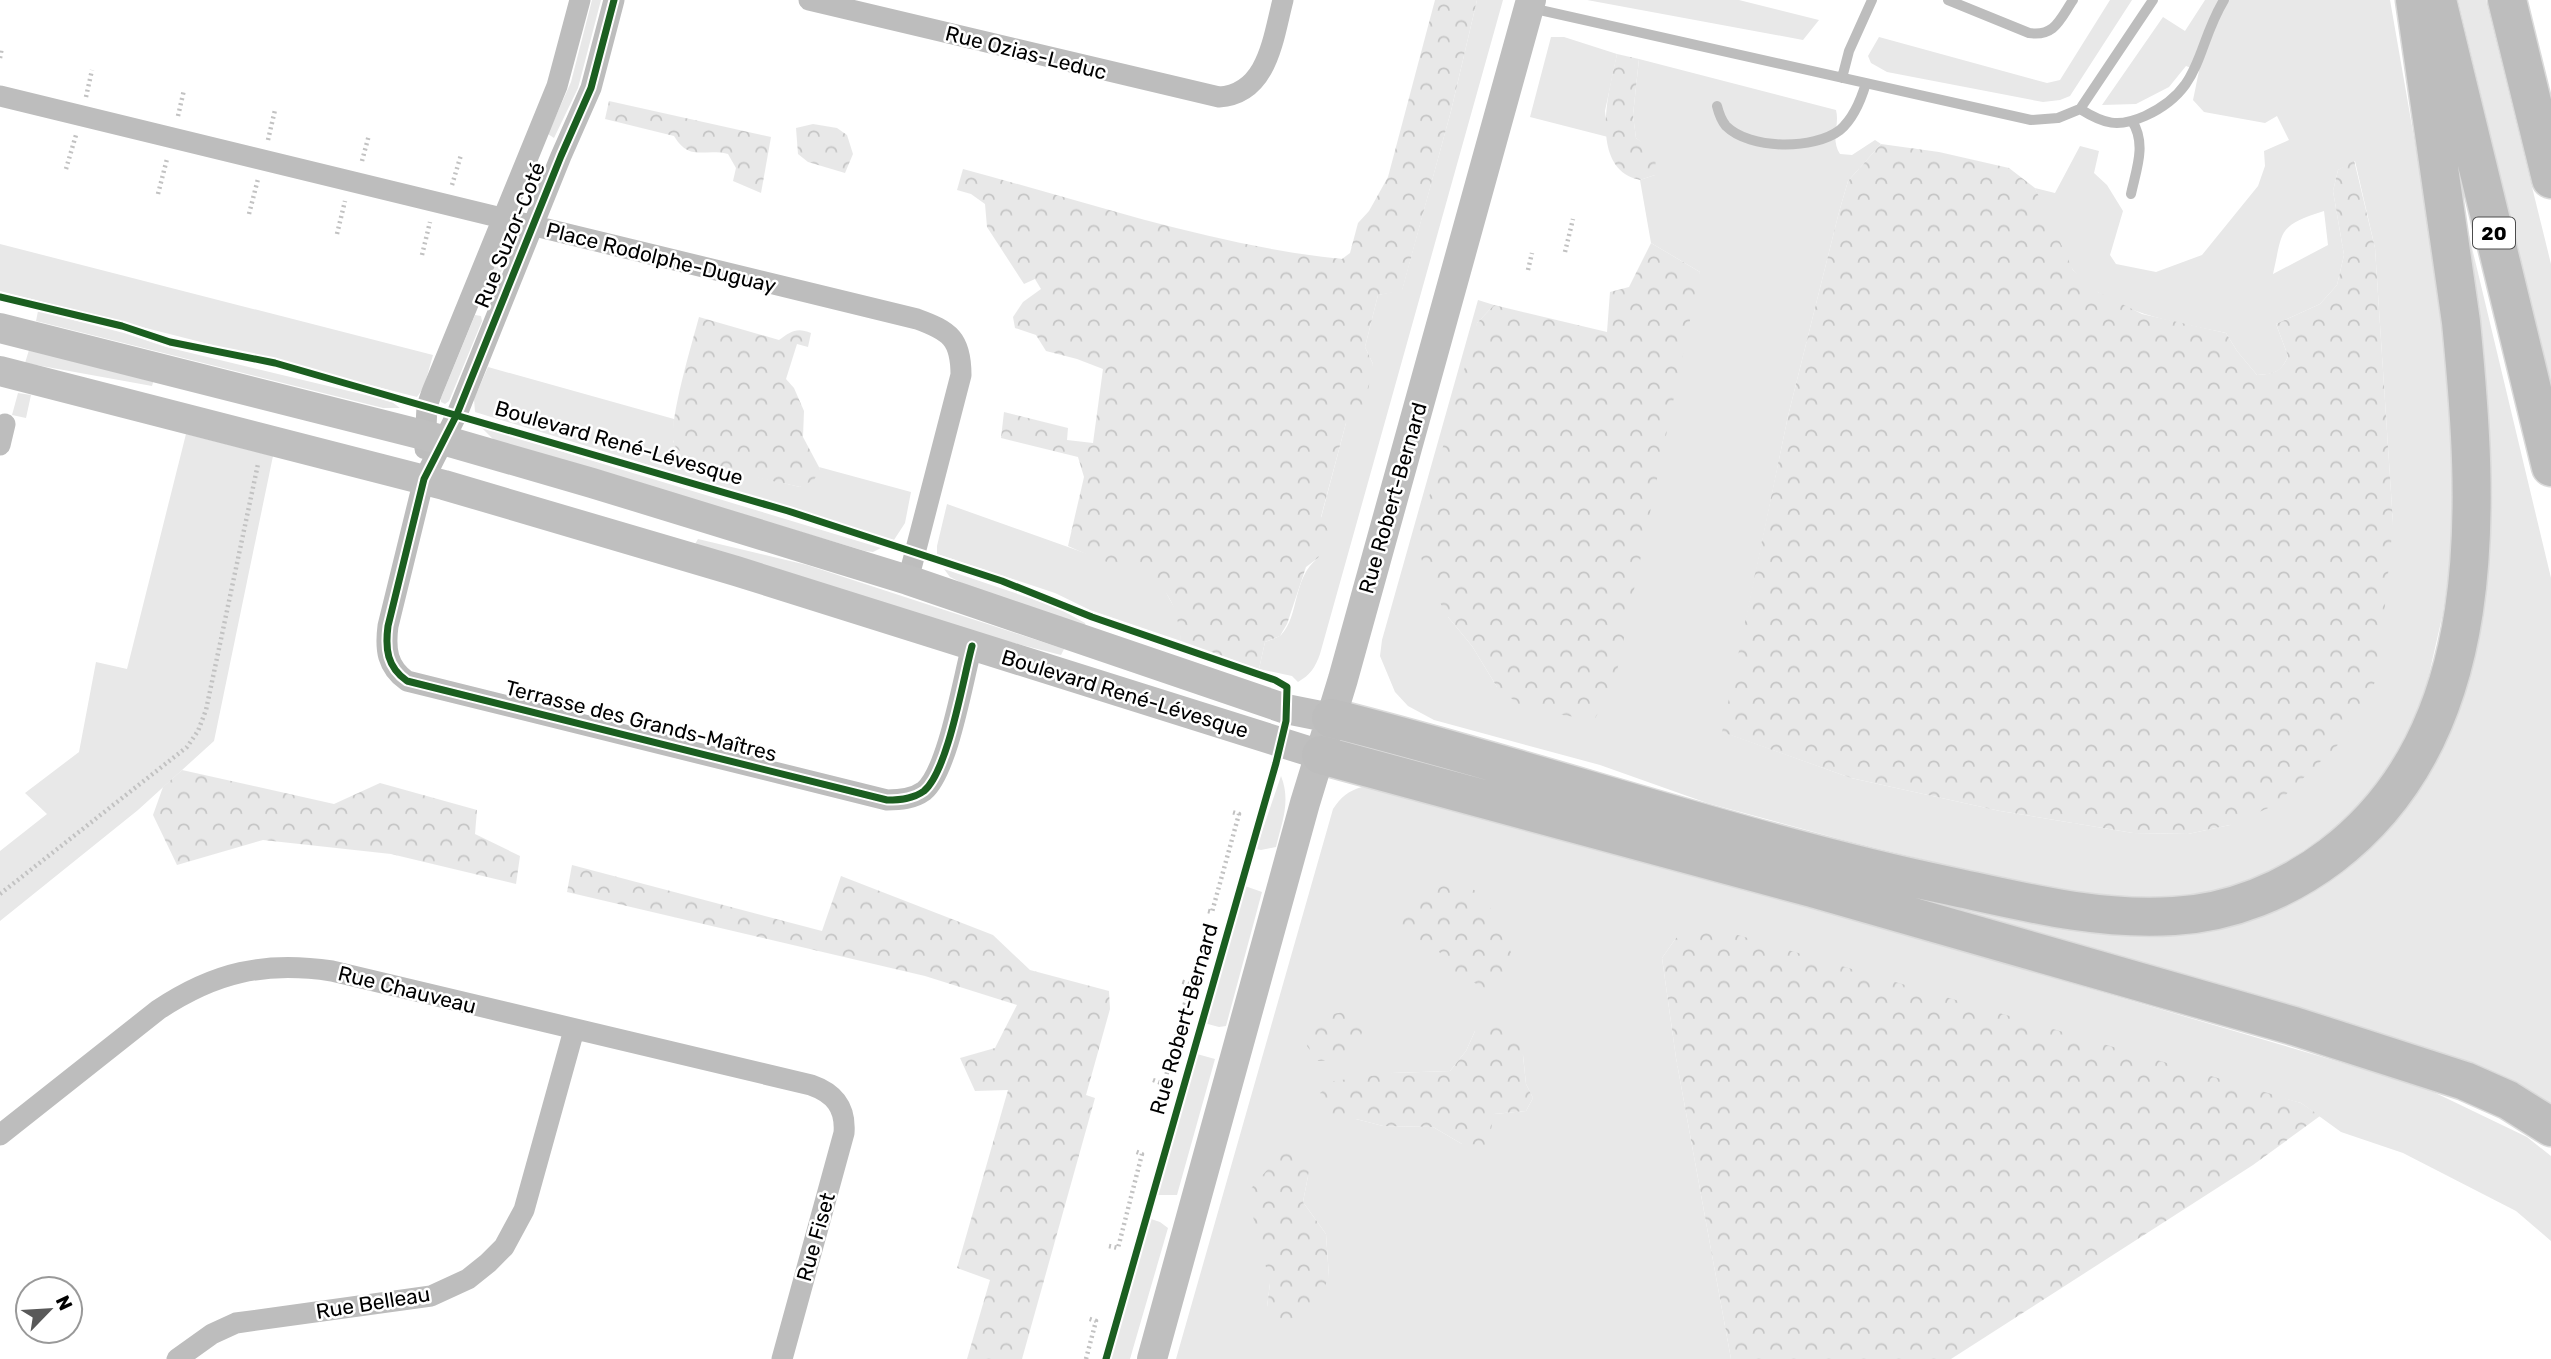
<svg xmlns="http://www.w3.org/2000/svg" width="2551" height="1359" font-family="Rubik,sans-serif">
<defs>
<pattern id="forest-crowns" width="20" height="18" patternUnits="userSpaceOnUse" patternTransform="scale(1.75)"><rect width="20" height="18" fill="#e8e8e8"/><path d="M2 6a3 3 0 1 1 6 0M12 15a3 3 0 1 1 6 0" fill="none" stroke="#c5c5c5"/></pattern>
</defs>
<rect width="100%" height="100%" fill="#fff"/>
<!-- green -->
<path fill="#e8e8e8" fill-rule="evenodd" d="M592 0H601L578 88 554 138 548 134 571 82Z
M1477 0H1503L1320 654C1315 668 1310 675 1298 682L1292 676 1259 669 1265 642C1270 640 1277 638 1281 635 1300 615 1292 578 1318 558L1321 518 1346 423 1373 364 1365 347 1378 295 1402 290 1451 111Z
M1587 0H1739L1819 20 1803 40Z
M2110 0H2132L2070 96 2060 100 2043 102 1887 72 1871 63 1868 56 1879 37 2047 83 2060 80Z
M2205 0H2390L2430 229 2454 416 2453 545 2443 613 2428 679 2411 731 2377 786 2331 832 2279 867 2234 887 2184 899 2137 901 2036 887 1847 841 1707 803 1600 765 1434 720 1408 706 1395 692 1380 656 1382 640 1478 300 1494 305 1477 323 1448 617 1472 646 1497 687 1700 272 1651 243 1640 180 1655 175 1651 150 1636 138 1633 115 1639 59 1836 110C1840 126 1830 138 1840 154L1852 155 1875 140 1881 144 1848 181 1839 212 1788 416 1723 732 1851 778 2000 811 2133 833 2188 834 2230 825 2393 523 2375 248 2355 161 2338 170 2333 191 2344 255 2337 285 2320 304 2276 324 2288 356C2281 373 2274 374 2257 375L2237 351 2226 333C2173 321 2111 314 2074 271 2060 255 2044 209 2035 188L2055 193 2080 146 2099 151 2094 173 2107 185 2123 211 2110 255 2116 264 2156 272 2202 255 2258 186 2265 166 2264 151 2289 140 2277 116 2265 123 2204 112 2193 100 2199 71 2186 66 2169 87 2136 104 2102 105 2163 17 2185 31ZM2324 211 2328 245 2273 274C2283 230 2277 226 2324 211Z
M2458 0H2486L2551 264V386Z
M1551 37H1564L1617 54 1605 111 1608 137 1530 117Z
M2468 231 2551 578V1111L1359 746 1361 740 1996 907 2273 903 2449 717 2461 232Z
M0 244 433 355 424 387 417 397 0 291Z
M498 257H504L506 261 490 295 486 293 485 289Z
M38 311 124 333 166 347 378 398 392 402 400 408H383L36 321Z
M475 315 481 316 482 321 449 401 445 404 441 402V398Z
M29 350 154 379 152 386 25 363Z
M488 367 674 419 673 442 708 465 800 487 820 469 819 467 911 492 905 523 894 540 475 412 474 399Z
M18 393 31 395 26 418 12 415Z
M481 427 881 548 873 552 865 551 494 440Z
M186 434 273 456 214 741 138 810 0 921V851L47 814 25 793 79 752 96 662 127 669Z
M947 504 1144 574 1163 587 1179 616 1181 641 1090 610 1055 593 937 554V546Z
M698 539 807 565 1064 649 1061 655 968 631 695 544Z
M944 569 1056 607 1085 623 1086 627 966 585 950 577Z
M1281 776C1291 801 1282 822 1276 847L1261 850 1256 849Z
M1362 787 1379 789 1857 920 2421 1086 2527 1137 2551 1156V1241L2516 1211 2403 1153 2341 1132 2301 1103 1676 938 1662 958 1676 1058 1731 1359H1176L1333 809C1341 797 1348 791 1362 787ZM1475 1031 1523 1055 1526 1084 1533 1098 1526 1111 1494 1114 1462 1144 1433 1127 1383 1126 1356 1119 1392 1073 1450 1071 1466 1051ZM1309 1171 1303 1202 1326 1234 1329 1277 1267 1307 1270 1283Z
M1245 886 1262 892 1226 1026 1219 1027 1204 1023Z
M1197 1054 1215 1059 1177 1195H1157Z
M1151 1219 1160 1222 1168 1228 1130 1359H1110Z"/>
<!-- forest -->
<path fill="url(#forest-crowns)" d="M1435 0H1477L1451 111 1402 291 1378 295 1365 347 1373 364 1363 417 1346 423 1321 517 1329 532 1318 558 1306 567 1287 624 1280 636 1265 642 1259 669 1181 641C1175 587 1158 579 1110 563 1096 559 1082 552 1068 546L1084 477 1078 457 1001 438 1004 412 1068 428 1067 440 1093 443 1103 369 1077 359 1046 351 1036 335 1015 328 1013 317 1023 302 1041 289 1035 279 1024 284 987 227 985 204 971 194 957 190 963 169C1087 202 1213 246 1342 259L1350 253 1358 223 1369 211 1388 177Z
M1617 54 1639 59 1633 115 1636 138 1656 152 1655 175 1640 180C1636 179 1629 177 1625 174 1592 151 1610 86 1617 54Z
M609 101 771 137 761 193 733 181 736 168 728 154C703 148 690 162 674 136L605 119Z
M813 124 837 128 847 135 853 154 845 173 808 162 798 154 796 128Z
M1881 144 1939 152 2009 168 2035 188 2073 270 2098 292 2142 314 2226 333 2237 351 2257 375C2273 374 2282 372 2288 356L2276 324 2320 304 2337 285 2344 255 2333 191 2338 170 2354 160 2375 248 2393 523 2385 605 2375 682 2344 739 2275 805 2230 825 2188 834 2133 833 2000 811 1851 778 1722 732 1788 416 1839 212 1848 181Z
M1651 243 1700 272 1614 686 1594 720 1525 709 1497 687 1472 646 1448 617 1426 577 1417 541 1477 323 1494 305 1607 332 1610 292 1629 287Z
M699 317 779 340C791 331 797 327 811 333L808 347 797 344 786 379 794 388 804 411 803 437 820 469 814 480 800 487C776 481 682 465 674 444 667 426 693 340 699 317Z
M182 770 334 804 380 783 477 810 475 834 520 856 516 884 391 854 263 840 177 865 153 815 163 787Z
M572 865 822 931 841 876 993 935 1030 970 1109 991 1110 1009 1086 1095 1095 1098 1022 1359H967L990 1280 957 1268 1008 1090 975 1091 960 1058 995 1048 1017 1005 925 976 567 892Z
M1446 882 1474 890 1488 900C1492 922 1517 949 1513 970 1512 975 1507 981 1505 986L1486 989 1456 973 1436 948 1412 941 1401 924 1399 907 1423 889Z
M1699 931 1731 933 2301 1103 2320 1116 2253 1165 1951 1359H1731L1676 1058 1662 958 1676 938Z
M1350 1011 1364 1022C1359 1054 1348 1060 1318 1061L1307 1046 1306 1028 1321 1016Z
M1498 1019 1520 1028 1526 1084 1533 1098 1526 1111 1494 1114 1488 1145 1462 1144 1433 1127 1383 1126 1356 1119 1330 1122 1320 1093 1334 1081 1392 1073 1450 1071 1466 1051 1475 1031Z
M1304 1151 1309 1171 1303 1202 1326 1234 1329 1277 1313 1312 1280 1323 1267 1307 1270 1283 1247 1193 1281 1154Z"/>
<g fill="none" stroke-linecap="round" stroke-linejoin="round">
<defs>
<path id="highway" d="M2437 0 2551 467
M2507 0 2551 179
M1331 718C1539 770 1741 842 1950 886 2024 902 2098 921 2174 916 2231 913 2286 890 2331 856 2494 732 2479 505 2461 322L2415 0
M1321 755 1812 888 2294 1026 2465 1081 2508 1100 2551 1127"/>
</defs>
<!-- highway casing -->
<use href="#highway" stroke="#dbdbdb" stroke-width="41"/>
<!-- path -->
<path stroke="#c2c2c2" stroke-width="4.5" stroke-dasharray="2 3.5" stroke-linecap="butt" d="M0 58 2 47
M86 97 92 70
M178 116 184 90
M268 140 275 110
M362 161 369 135
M66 169 76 135
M452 185 461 155
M158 194 167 159
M249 214 258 179
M337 234 345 201
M1565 252 1573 219
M422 255 430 222
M1528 270 1532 253
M0 894 187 747 198 731 206 710 258 464
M1208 911 1212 912 1239 814 1232 812
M1153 1080 1164 1084 1190 984 1180 981
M1109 1246 1118 1248 1142 1154 1134 1151
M1086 1359 1096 1321 1087 1318"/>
<!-- lane -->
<path stroke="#bdbdbd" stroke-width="10" d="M1948 0 2029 33C2055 37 2060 19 2073 0
M1531 8 2031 120 2058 118 2080 109 2153 0
M1842 78 1849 51 1872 0
M1717 106C1719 114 1721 120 1726 126 1750 150 1814 150 1840 130 1854 118 1861 100 1866 83
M2080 109C2104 124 2118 128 2145 116 2204 89 2195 48 2224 0
M2131 194C2136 170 2147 144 2132 121"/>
<!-- street -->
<path stroke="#bdbdbd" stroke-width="21" d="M614 0 591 88 561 156 457 414 424 479 388 626C385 649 387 667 407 681L887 800C900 800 913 799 924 791 948 771 963 679 972 646
M809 0 1219 97C1268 94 1273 38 1283 0
M0 96 917 319C950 331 961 339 961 375L908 580
M0 445 5 424
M425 449 427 406 432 392 557 86 580 0
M0 1135 158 1010C215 972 264 961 332 971L811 1085C834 1093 846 1107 844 1133L782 1359
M177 1359 212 1334 236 1323 431 1296 468 1279 488 1263 504 1247 524 1210 574 1030"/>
<!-- secondary -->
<path stroke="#bfbfbf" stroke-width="30" d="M0 328 443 440 592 483 908 580 1286 709 1331 718
M0 371 444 485 736 571 1321 755
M1152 1359 1305 803 1343 679 1531 0"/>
<!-- highway -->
<use href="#highway" stroke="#bdbdbd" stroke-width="38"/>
<defs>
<path id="cycleway" d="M614 0 591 88 561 156 457 414 424 479 388 626C385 649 387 667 407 681L887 800C900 800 913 799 924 791 948 771 963 679 972 646
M0 297 122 326 170 342 275 363 788 511 1002 581 1092 617 1275 680 1287 687 1286 721 1276 763 1106 1359"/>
</defs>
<!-- cycleway casing -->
<use href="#cycleway" stroke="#fff" stroke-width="11"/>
<!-- cycleway -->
<use href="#cycleway" stroke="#1b5e20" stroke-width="7"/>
</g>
<g text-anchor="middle" stroke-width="5" stroke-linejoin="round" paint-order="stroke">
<!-- shield labels -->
<rect fill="#fff" stroke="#4c4c4c" stroke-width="2" x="2473" y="217.5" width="42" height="31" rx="5"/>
<g font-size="19" font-weight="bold" fill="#000">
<text x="2494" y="240">20</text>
</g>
<!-- street labels -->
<g font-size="21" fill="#000" stroke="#fff">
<text transform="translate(1026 53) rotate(14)" y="7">Rue Ozias-Leduc</text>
<text transform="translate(510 235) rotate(-68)" y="7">Rue Suzor-Coté</text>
<text transform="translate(661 258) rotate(14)" y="7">Place Rodolphe-Duguay</text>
<text transform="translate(619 443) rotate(16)" y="7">Boulevard René-Lévesque</text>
<text transform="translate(1393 498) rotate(-74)" y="7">Rue Robert-Bernard</text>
<text transform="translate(1125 694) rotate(17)" y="7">Boulevard René-Lévesque</text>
<text transform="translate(641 721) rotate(14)" y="7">Terrasse des Grands-Maîtres</text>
<text transform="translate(407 990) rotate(14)" y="7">Rue Chauveau</text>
<text transform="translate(1184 1019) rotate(-74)" y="7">Rue Robert-Bernard</text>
<text transform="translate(816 1237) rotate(-74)" y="7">Rue Fiset</text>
<text transform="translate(373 1303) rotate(-9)" y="7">Rue Belleau</text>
</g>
</g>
<!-- north arrow -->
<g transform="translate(49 1310) rotate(65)"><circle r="33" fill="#ffffff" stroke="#999999" stroke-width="2"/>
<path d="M0-5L12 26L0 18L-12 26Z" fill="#595959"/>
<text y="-10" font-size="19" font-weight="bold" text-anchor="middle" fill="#000000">N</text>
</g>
</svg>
